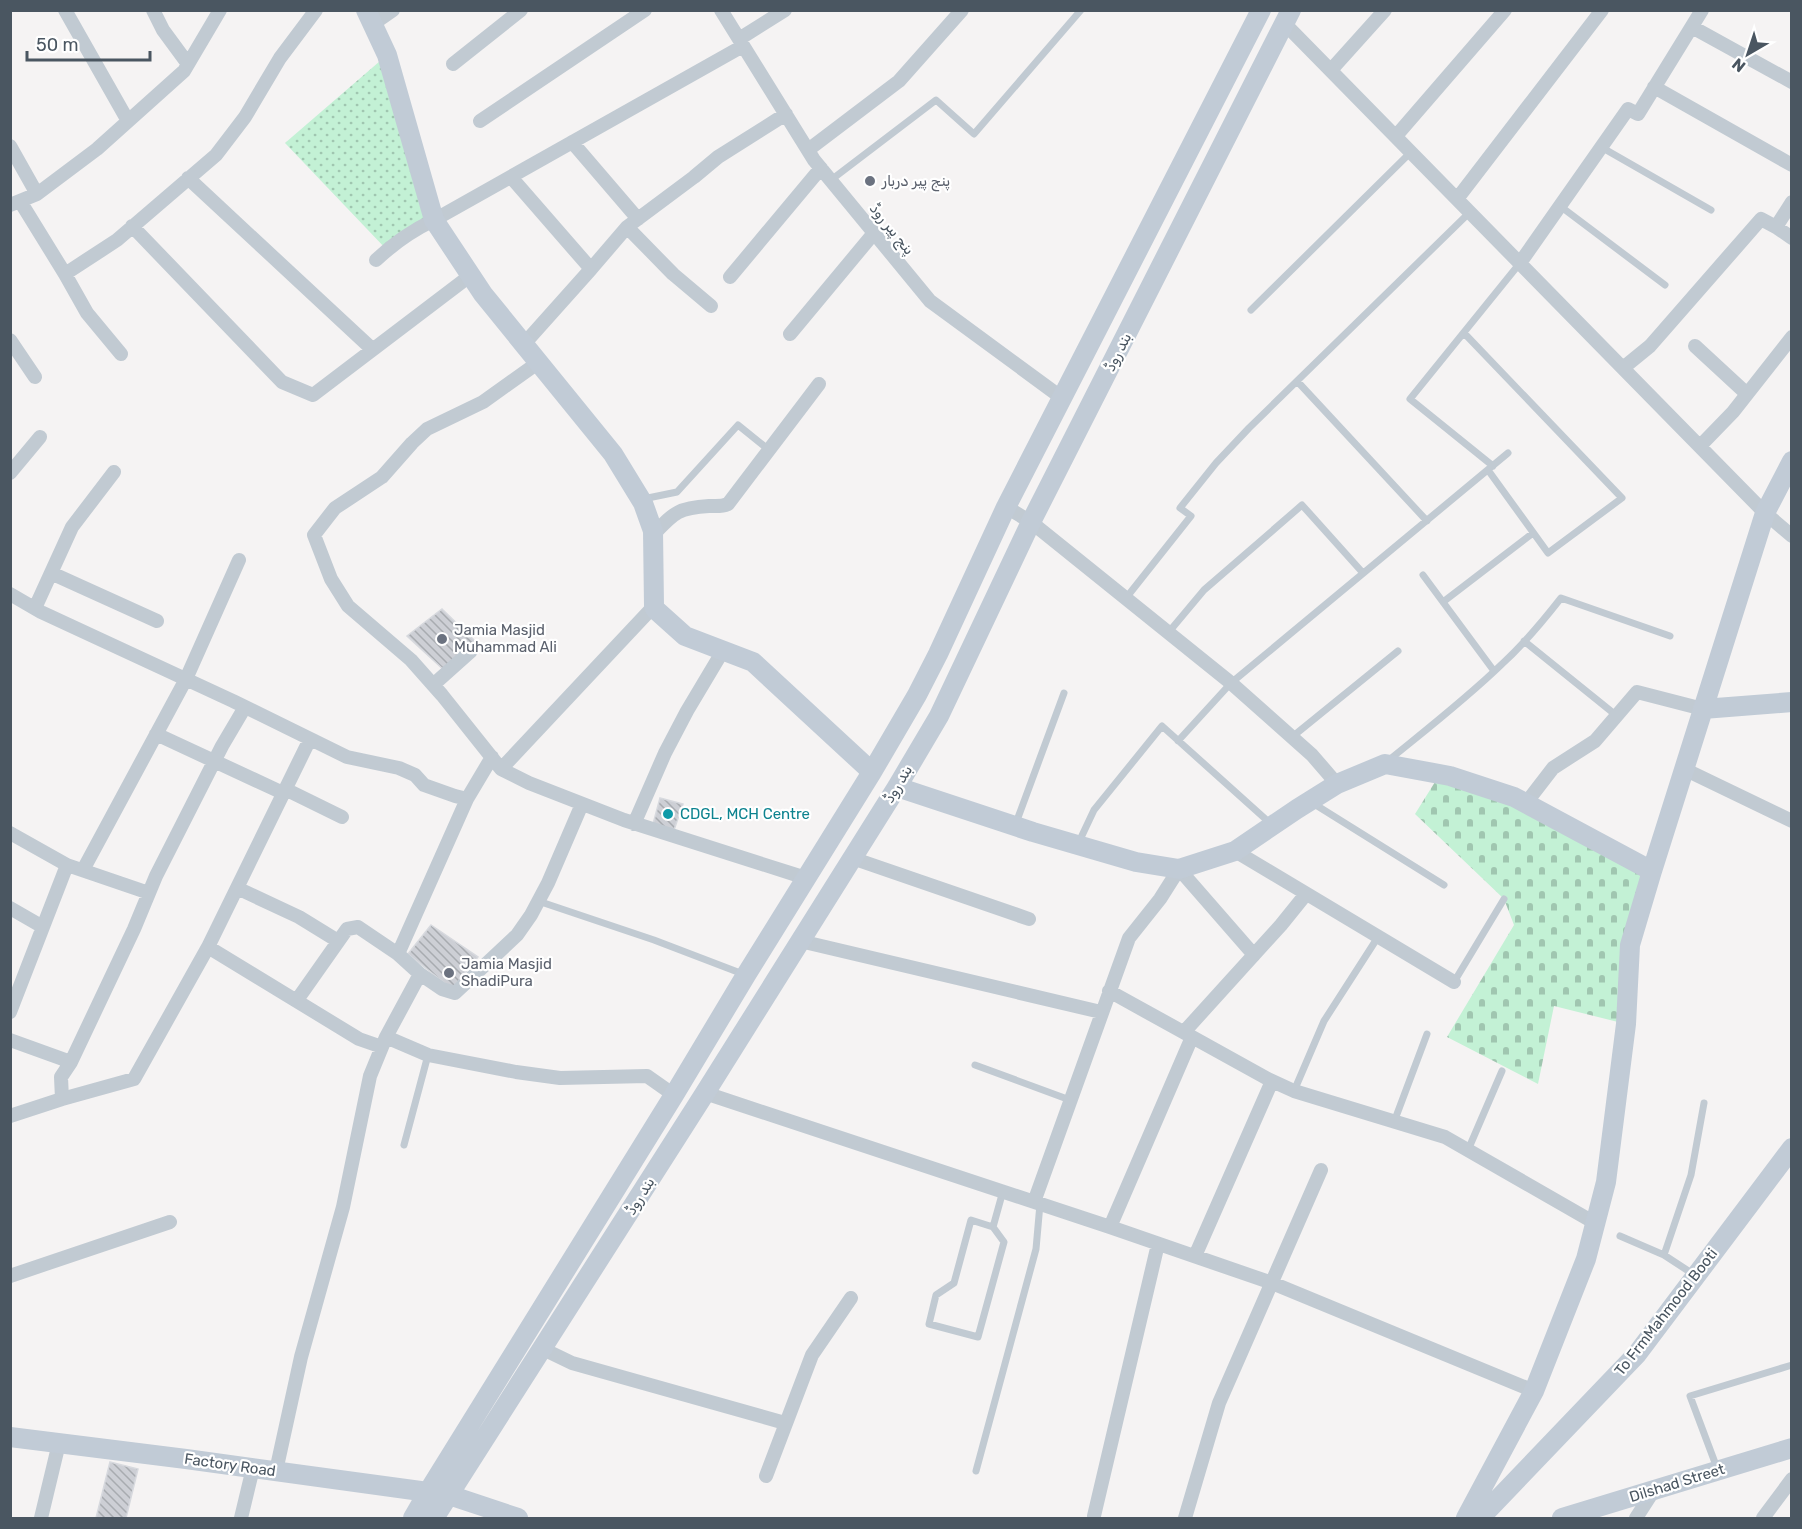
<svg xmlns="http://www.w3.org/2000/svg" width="1802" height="1529" font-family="Rubik,'Noto Sans Arabic',sans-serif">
<defs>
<pattern id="grass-dots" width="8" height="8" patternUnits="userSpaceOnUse" patternTransform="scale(1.5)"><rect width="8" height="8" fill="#c3f1d5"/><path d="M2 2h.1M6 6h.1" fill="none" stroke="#a0c6b0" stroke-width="1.8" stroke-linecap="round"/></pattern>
<pattern id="cemetery-stones" width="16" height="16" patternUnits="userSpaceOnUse" patternTransform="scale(1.5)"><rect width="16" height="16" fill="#c3f1d5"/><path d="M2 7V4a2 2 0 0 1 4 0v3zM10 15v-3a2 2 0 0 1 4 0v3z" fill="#a0c6b0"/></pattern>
<pattern id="building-back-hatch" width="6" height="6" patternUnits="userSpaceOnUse" patternTransform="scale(1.5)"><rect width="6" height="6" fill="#cdcfd5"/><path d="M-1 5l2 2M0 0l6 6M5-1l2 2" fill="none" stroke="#a8abb0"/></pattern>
</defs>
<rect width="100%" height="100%" fill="#f5f3f3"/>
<!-- grass -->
<path fill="url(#grass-dots)" d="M387 55 434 220 387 250 285 143Z"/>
<!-- cemetery -->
<path fill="url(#cemetery-stones)" d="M1440 774 1450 776 1652 871 1626 1024 1554 1006 1538 1084 1447 1037 1514 925 1504 899 1415 814Z"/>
<!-- building -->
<path fill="url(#building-back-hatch)" stroke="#d7d9de" stroke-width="1.5" d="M442 609 476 642 445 671 407 636Z
M660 798 683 804 674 830 653 824Z
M431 925 478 957 452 989 408 954Z
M110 1462 138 1469 126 1518H96Z"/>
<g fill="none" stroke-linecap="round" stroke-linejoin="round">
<!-- lane -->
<path stroke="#c1cad2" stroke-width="7" d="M1601 147 1711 210
M831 180 936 100 974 134 1081 10
M1560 206 1665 285
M1251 310 1411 152
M1464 333 1622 498 1548 553 1488 470
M1297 381 1427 521
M1493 466 1410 399 1520 263
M643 499 677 492 738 425 769 450
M1423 575 1494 671
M1126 598 1191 516 1180 508 1216 463 1249 428 1470 212
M1443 602 1533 533
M1168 633 1204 590 1302 505 1363 573
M1524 641 1617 716
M1292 737 1398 651
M1178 741 1231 683 1508 453
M1389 760C1427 729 1467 698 1502 664 1524 644 1543 621 1561 598L1670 636
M1311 802 1444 885
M1016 823 1064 693
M1078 844 1094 810 1162 726 1271 824
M538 901 654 940 743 974
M1454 982 1504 899
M975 1065 1070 1100
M1294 1091 1324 1021 1378 937
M1394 1122 1427 1034
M404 1145 428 1055
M1468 1150 1502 1071
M993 1227 971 1220 954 1283 936 1295 929 1324 978 1337 1004 1242 993 1227 1003 1191
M1620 1236 1664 1255 1693 1274
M1664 1255 1691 1175 1704 1103
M1717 1468 1690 1396 1792 1365
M976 1471 1036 1249 1040 1204"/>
<!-- street -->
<path stroke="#c1cad2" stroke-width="14" d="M65 10 128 121
M153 10 163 30 188 64
M721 10 814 160 930 301 1062 398
M373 24 393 10
M1285 24 1765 513 1792 536
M1692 27 1792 82
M739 39 785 10
M453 64 521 10
M1331 70 1385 10
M1654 87 1792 165
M480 121 645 10
M1396 136 1505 10
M572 142 638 219
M10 146 37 194
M808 150 899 81 962 10
M511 177 591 269 627 227 694 177 718 157 786 114
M188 178 372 349
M1457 199 1602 10
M20 201 65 274 117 240 216 155 245 117 280 58 316 10
M1792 202 1776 227 1792 238
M10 205 37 194 97 149 184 71 220 10
M132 226 282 382 313 395 471 275
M627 227 673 274 711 306
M376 260C394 243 411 231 434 220L743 46
M1520 263 1628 109 1638 114 1702 10
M65 274 87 313 121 354
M730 277 821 168
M790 334 874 233
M10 340 35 377
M524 344 591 269
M1695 346 1747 394
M539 362 483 402 427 429 412 443 382 477 335 508 314 535 331 579 348 606 411 660 442 695 501 769 529 783 624 820 806 878
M1623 368 1650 346 1761 219 1776 227
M1701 445 1733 412 1792 337
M10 473 40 437
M1006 507 1031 522 1231 683 1312 755 1337 784
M653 535C674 513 677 508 709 506 717 506 721 507 728 504L819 384
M51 573 157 621
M10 594 41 612 233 701 347 757 399 768 415 775 424 785 455 796 467 799 492 757
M35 608 72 527 114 472
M433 685 471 651
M156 734 283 793
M310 739 208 947 359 1039 382 1047
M501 769 654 606
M1684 769 1792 821
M285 789 342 817
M467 799 398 954 420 974 386 1037 428 1055 516 1072 560 1078 647 1076 674 1095
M1526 803 1553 768 1595 741 1637 692 1703 709
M634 824 665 753 687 711 724 649
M10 833 67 865
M1235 851 1454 982
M852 858 1029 919
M83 870 186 679 239 560
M237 888 299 917 338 941
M10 908 43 927
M800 941 1101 1012
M420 974 442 989 455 993 517 935 531 915 548 883 582 804
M1109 991 1268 1079 1294 1091 1445 1137 1595 1223
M297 1000 347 929 358 927 398 954
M10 1012 67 865 149 893
M1184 1032 1281 925 1306 894
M10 1040 71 1062
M705 1093 1110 1227 1272 1283 1534 1391
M62 1099 61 1077 71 1062 134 929 156 876 222 746 245 707
M10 1116 62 1099 134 1079 208 947
M1034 1202 1129 938 1160 899 1179 869 1254 955
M1110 1227 1192 1037
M1195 1256 1272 1081
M10 1276 170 1222
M543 1349 572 1363 785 1423
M276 1471 301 1357 343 1207 370 1076 386 1037
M766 1476 812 1355 851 1298
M1094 1516 1158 1244
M41 1518 59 1443
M241 1518 253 1468
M1185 1518 1219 1403 1321 1170
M1636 1518 1654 1490
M1763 1518 1792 1479"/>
<!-- secondary -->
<path stroke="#c1cbd6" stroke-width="20" d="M366 10 387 55 434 220 483 294 613 454 643 503 653 531 654 606 656 610 685 636 753 662 872 772
M1703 709 1792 702
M897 787 1033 832 1136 862 1179 869 1235 851 1297 809 1337 784 1385 764 1450 776 1514 797 1652 871 1765 513 1792 461
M10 1437 186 1459 428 1492 449 1495 518 1518
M413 1518 428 1492 674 1095 746 975 872 772 917 695 938 654 1006 507 1261 10
M434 1518 705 1093 897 787 939 716 1031 522 1291 10
M1466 1518 1534 1391 1586 1259 1606 1182 1626 1024 1630 945 1652 871
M1480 1518 1637 1354 1792 1148
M1562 1518 1792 1448"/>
</g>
<!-- markers -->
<g fill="#6b7280" stroke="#fff" stroke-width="2">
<circle cx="870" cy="181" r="6"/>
<circle cx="442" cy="639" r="6"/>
<circle cx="449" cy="973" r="6"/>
</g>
<circle fill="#0f9aa8" stroke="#fff" stroke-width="2" cx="668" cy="814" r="6"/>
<g text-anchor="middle" stroke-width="4.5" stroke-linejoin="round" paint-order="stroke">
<!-- worship labels -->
<g font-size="15" fill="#5b616d" stroke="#fff" text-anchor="start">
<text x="882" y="186">پنج پیر دربار</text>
<text x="454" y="635">Jamia Masjid<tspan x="454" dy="17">Muhammad Ali</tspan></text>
<text x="461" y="969">Jamia Masjid<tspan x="461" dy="17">ShadiPura</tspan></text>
</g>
<!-- street labels -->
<g font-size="15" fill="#4a5661" stroke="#fff">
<text transform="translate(892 229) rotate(51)" y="5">پنج پیر روڈ</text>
<text transform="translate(1118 352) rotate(-63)" y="5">بند روڈ</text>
<text transform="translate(898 784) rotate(-59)" y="5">بند روڈ</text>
<text transform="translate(640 1196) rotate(-58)" y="5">بند روڈ</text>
<text transform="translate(1666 1312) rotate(-52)" y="5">To FrmMahmood Booti</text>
<text transform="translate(230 1465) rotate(8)" y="5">Factory Road</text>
<text transform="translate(1677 1483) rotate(-17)" y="5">Dilshad Street</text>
</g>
<!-- culture labels -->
<g font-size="15" fill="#0d838f" stroke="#fff" text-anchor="start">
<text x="680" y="819">CDGL, MCH Centre</text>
</g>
</g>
<!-- border -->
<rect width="1802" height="1529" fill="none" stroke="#4a5661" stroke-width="24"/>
<!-- north arrow -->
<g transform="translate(1748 54) rotate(219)" stroke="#ffffff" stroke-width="4.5" paint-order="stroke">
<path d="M0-4.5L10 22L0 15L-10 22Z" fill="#4a5661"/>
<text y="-9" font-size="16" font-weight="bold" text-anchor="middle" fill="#4a5661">N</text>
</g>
<!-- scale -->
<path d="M27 51v9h123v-9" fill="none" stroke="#4a5661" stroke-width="3"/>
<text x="36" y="51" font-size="18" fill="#4a5661" stroke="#ffffff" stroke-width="4.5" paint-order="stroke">50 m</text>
</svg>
